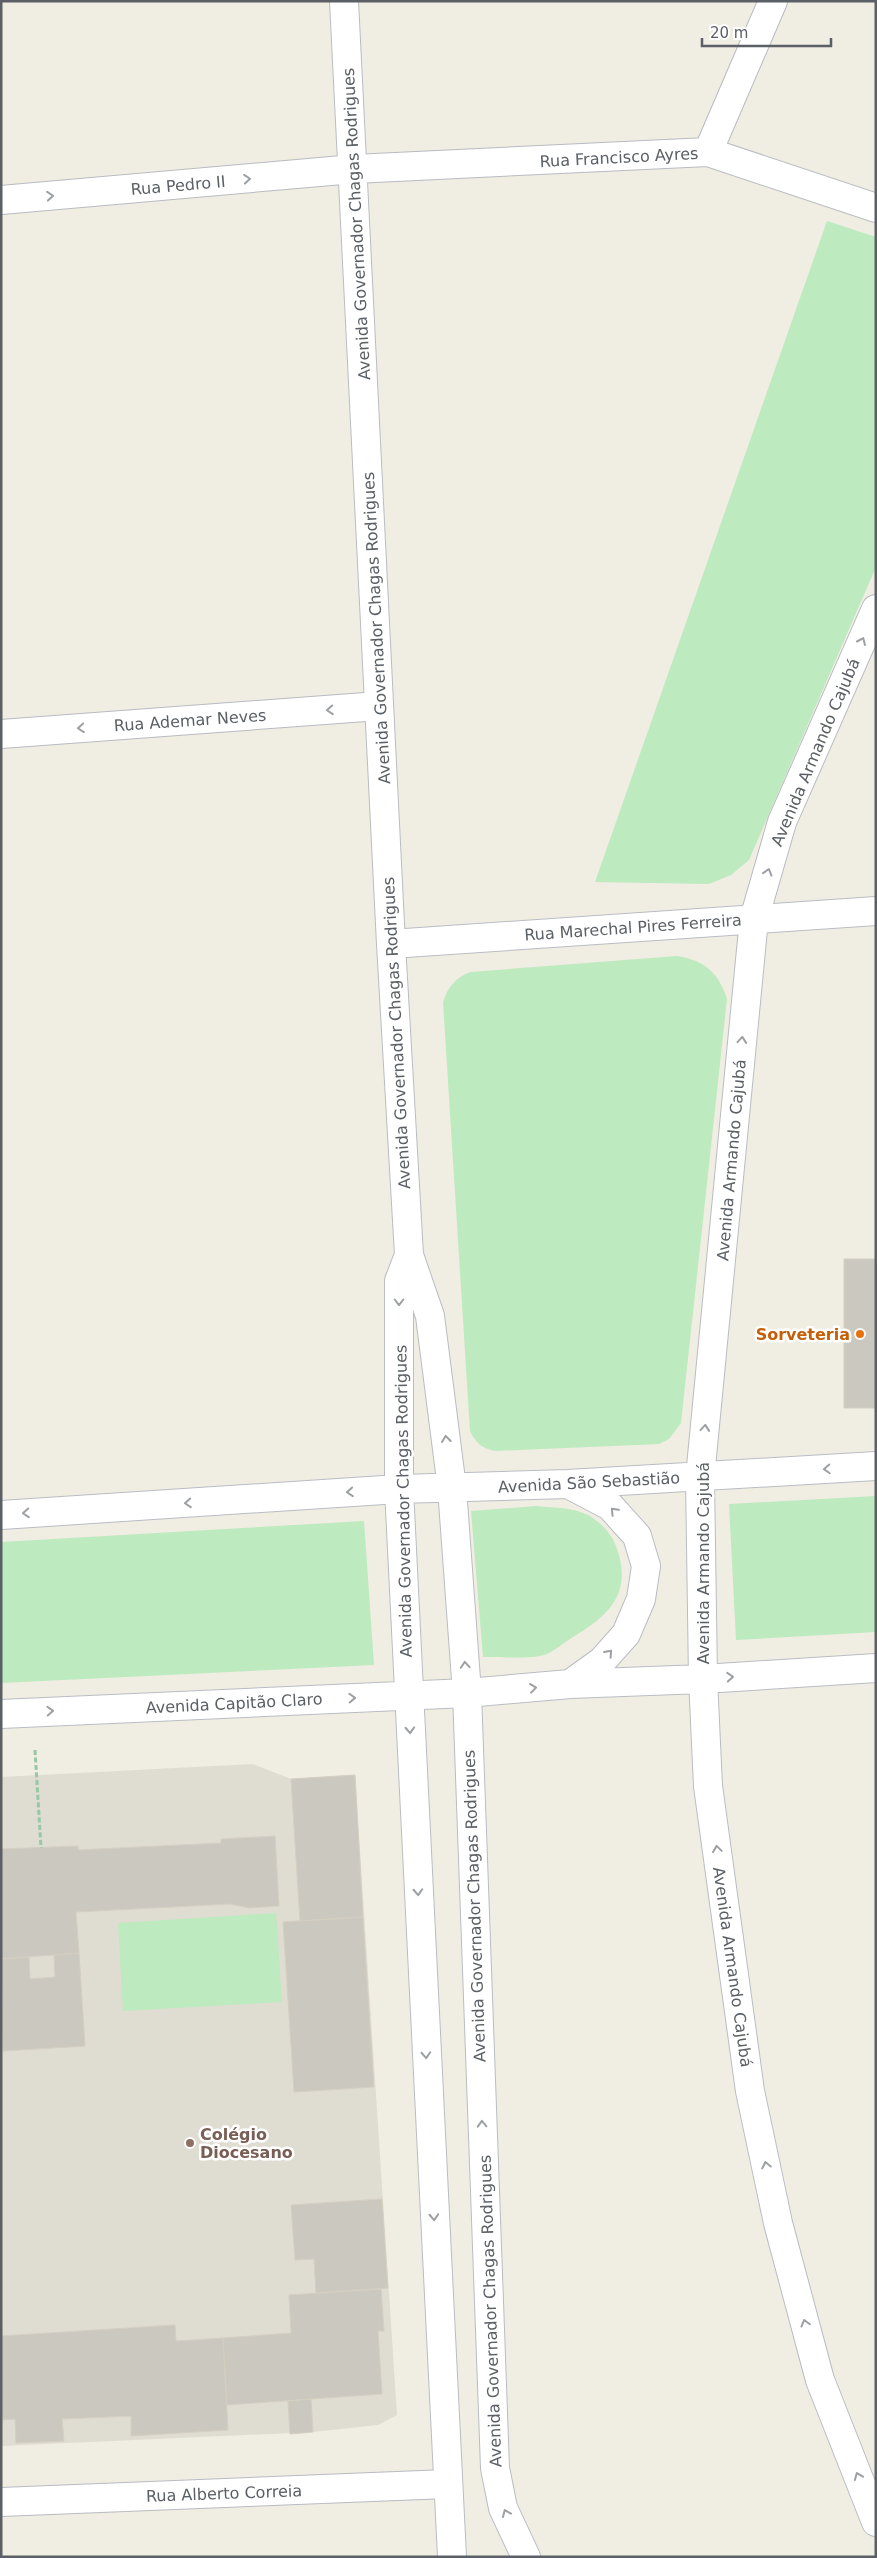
<svg xmlns="http://www.w3.org/2000/svg" width="877" height="2558" font-family="'DejaVu Sans',sans-serif">
<rect width="100%" height="100%" fill="#f0ede3"/>
<!-- education -->
<path fill="#dfdcd2" d="M253 1764 291 1779 355 1775 397 2415 378 2425 313 2432 1 2446V1777Z"/>
<!-- green -->
<path fill="#bdeabe" d="M827 221 876 237V567L749 860 731 875 709 884 595 882Z
M677 956C704 960 719 973 727 999L681 1423 669 1439 659 1444 495 1451C481 1448 476 1443 470 1431L443 1002C448 987 455 978 470 972Z
M876 1496V1632L736 1640 729 1504Z
M536 1506C554 1508 572 1507 588 1515 601 1522 613 1535 617 1549 633 1595 607 1617 570 1639 562 1644 553 1652 544 1655 531 1659 498 1657 483 1657L471 1511Z
M364 1521 374 1665 1 1683V1542Z
M276 1913 282 2002 123 2011 118 1923Z"/>
<!-- building -->
<path fill="#cbc8c0" stroke="#d5cfc1" d="M844 1259H876V1408H844Z
M355 1775 363 1917 300 1921 291 1779Z
M275 1836 279 1906 249 1908 230 1904 76 1912 79 1953 1 1959V1849L78 1846V1850L221 1843V1839Z
M363 1917 374 2087 294 2092 283 1922Z
M79 1953 85 2046 3 2051 1 1959 29 1957 30 1979 55 1977 54 1955Z
M382 2199 388 2288 316 2293 314 2259 295 2260 291 2205Z
M381 2289 384 2331H378L382 2394 227 2405 223 2338 291 2333 289 2295Z
M175 2325 176 2341 223 2338 228 2430 131 2436V2416L62 2419 64 2441 16 2443 15 2419 1 2420V2336Z
M311 2399 313 2432 290 2434 288 2401Z"/>
<g fill="none" stroke-linecap="round" stroke-linejoin="round">
<defs>
<path id="street" d="M708 152 773 1
M1 200 354 169 708 152 876 208
M1 734 379 706
M754 919 782 822 876 609
M1 2502 447 2484"/>
<path id="secondary" d="M344 1 391 944 409 1255 430 1316 452 1488 467 1693 495 2468 503 2508 526 2557
M754 919 700 1477 703 1679 708 1786 750 2091 778 2223 820 2380 876 2522
M391 944 876 911
M409 1255 399 1281V1489L452 2557
M568 1484 610 1506 637 1536 646 1566 641 1599 626 1634 602 1661 570 1684
M1 1515 399 1489 568 1484 876 1466
M1 1714 467 1693 570 1684 703 1679 876 1668"/>
</defs>
<!-- street casing -->
<use href="#street" stroke="#b8bbc1" stroke-width="30"/>
<!-- secondary casing -->
<use href="#secondary" stroke="#b9bdc3" stroke-width="30"/>
<!-- path -->
<path stroke="#94c9a4" stroke-width="3" stroke-dasharray="5 2.5" stroke-linecap="butt" d="M35 1750 41 1848"/>
<!-- street -->
<use href="#street" stroke="#fff" stroke-width="28"/>
<!-- secondary -->
<use href="#secondary" stroke="#fff" stroke-width="28"/>
</g>
<!-- one-way arrows -->
<defs><path id="oneway-chevron" d="M-2-3.5L2.5 0L-2 3.5" fill="none" stroke-width="1.6" stroke-linecap="round" stroke-linejoin="round" transform="scale(1.25)"/></defs>
<g stroke="#9da0a3">
<use href="#oneway-chevron" transform="translate(247 179) rotate(-5)"/>
<use href="#oneway-chevron" transform="translate(50 196) rotate(-5)"/>
<use href="#oneway-chevron" transform="translate(862 641) rotate(-66)"/>
<use href="#oneway-chevron" transform="translate(330 710) rotate(176)"/>
<use href="#oneway-chevron" transform="translate(81 728) rotate(176)"/>
<use href="#oneway-chevron" transform="translate(768 872) rotate(-73)"/>
<use href="#oneway-chevron" transform="translate(742 1040) rotate(-85)"/>
<use href="#oneway-chevron" transform="translate(399 1302) rotate(90)"/>
<use href="#oneway-chevron" transform="translate(705 1428) rotate(-85)"/>
<use href="#oneway-chevron" transform="translate(446 1439) rotate(-97)"/>
<use href="#oneway-chevron" transform="translate(827 1469) rotate(177)"/>
<use href="#oneway-chevron" transform="translate(350 1492) rotate(176)"/>
<use href="#oneway-chevron" transform="translate(188 1503) rotate(176)"/>
<use href="#oneway-chevron" transform="translate(614 1511) rotate(-134)"/>
<use href="#oneway-chevron" transform="translate(26 1513) rotate(176)"/>
<use href="#oneway-chevron" transform="translate(609 1653) rotate(-48)"/>
<use href="#oneway-chevron" transform="translate(465 1665) rotate(-94)"/>
<use href="#oneway-chevron" transform="translate(730 1677) rotate(-4)"/>
<use href="#oneway-chevron" transform="translate(533 1688) rotate(-7)"/>
<use href="#oneway-chevron" transform="translate(352 1698) rotate(-2)"/>
<use href="#oneway-chevron" transform="translate(50 1711) rotate(-3)"/>
<use href="#oneway-chevron" transform="translate(410 1730) rotate(87)"/>
<use href="#oneway-chevron" transform="translate(717 1849) rotate(-98)"/>
<use href="#oneway-chevron" transform="translate(418 1892) rotate(87)"/>
<use href="#oneway-chevron" transform="translate(426 2055) rotate(87)"/>
<use href="#oneway-chevron" transform="translate(482 2124) rotate(-92)"/>
<use href="#oneway-chevron" transform="translate(766 2165) rotate(-102)"/>
<use href="#oneway-chevron" transform="translate(434 2217) rotate(87)"/>
<use href="#oneway-chevron" transform="translate(805 2323) rotate(-105)"/>
<use href="#oneway-chevron" transform="translate(858 2476) rotate(-112)"/>
<use href="#oneway-chevron" transform="translate(506 2513) rotate(-113)"/>
</g>
<!-- markers -->
<circle fill="#e8710a" stroke="#fff" stroke-width="2" cx="860" cy="1334" r="5"/>
<circle fill="#8d6e63" stroke="#fff" stroke-width="2" cx="190" cy="2143" r="5"/>
<g text-anchor="middle" stroke-width="5" stroke-linejoin="round" paint-order="stroke">
<!-- street labels -->
<g font-size="16" fill="#5b6066" stroke="#fff">
<text transform="translate(619 157) rotate(-3)" y="6">Rua Francisco Ayres</text>
<text transform="translate(178 185) rotate(-5)" y="6">Rua Pedro II</text>
<text transform="translate(356 224) rotate(-93)" y="6">Avenida Governador Chagas Rodrigues</text>
<text transform="translate(376 628) rotate(-93)" y="6">Avenida Governador Chagas Rodrigues</text>
<text transform="translate(190 720) rotate(-4)" y="6">Rua Ademar Neves</text>
<text transform="translate(815 752) rotate(-67)" y="6">Avenida Armando Cajubá</text>
<text transform="translate(633 927) rotate(-4)" y="6">Rua Marechal Pires Ferreira</text>
<text transform="translate(396 1033) rotate(-93)" y="6">Avenida Governador Chagas Rodrigues</text>
<text transform="translate(731 1160) rotate(-85)" y="6">Avenida Armando Cajubá</text>
<text transform="translate(589 1482) rotate(-3)" y="6">Avenida São Sebastião</text>
<text transform="translate(403 1501) rotate(-91)" y="6">Avenida Governador Chagas Rodrigues</text>
<text transform="translate(703 1563) rotate(-90)" y="6">Avenida Armando Cajubá</text>
<text transform="translate(234 1703) rotate(-3)" y="6">Avenida Capitão Claro</text>
<text transform="translate(474 1906) rotate(-92)" y="6">Avenida Governador Chagas Rodrigues</text>
<text transform="translate(733 1967) rotate(82)" y="6">Avenida Armando Cajubá</text>
<text transform="translate(490 2311) rotate(-92)" y="6">Avenida Governador Chagas Rodrigues</text>
<text transform="translate(224 2493) rotate(-2)" y="6">Rua Alberto Correia</text>
</g>
<!-- food labels -->
<g font-size="16" font-weight="bold" fill="#c56008" stroke="#fff" text-anchor="end">
<text x="850" y="1340">Sorveteria</text>
</g>
<!-- education labels -->
<g font-size="16" font-weight="bold" fill="#785e54" stroke="#fff" text-anchor="start">
<text x="200" y="2140">Colégio<tspan x="200" dy="18">Diocesano</tspan></text>
</g>
</g>
<!-- border -->
<rect width="877" height="2558" fill="none" stroke="#5b6066" stroke-width="5"/>
<!-- scale -->
<path d="M702 38v8h129v-8" fill="none" stroke="#5b6066" stroke-width="2.5"/>
<text x="710" y="38" font-size="15" fill="#5b6066" stroke="#ffffff" stroke-width="4" paint-order="stroke">20 m</text>
</svg>
